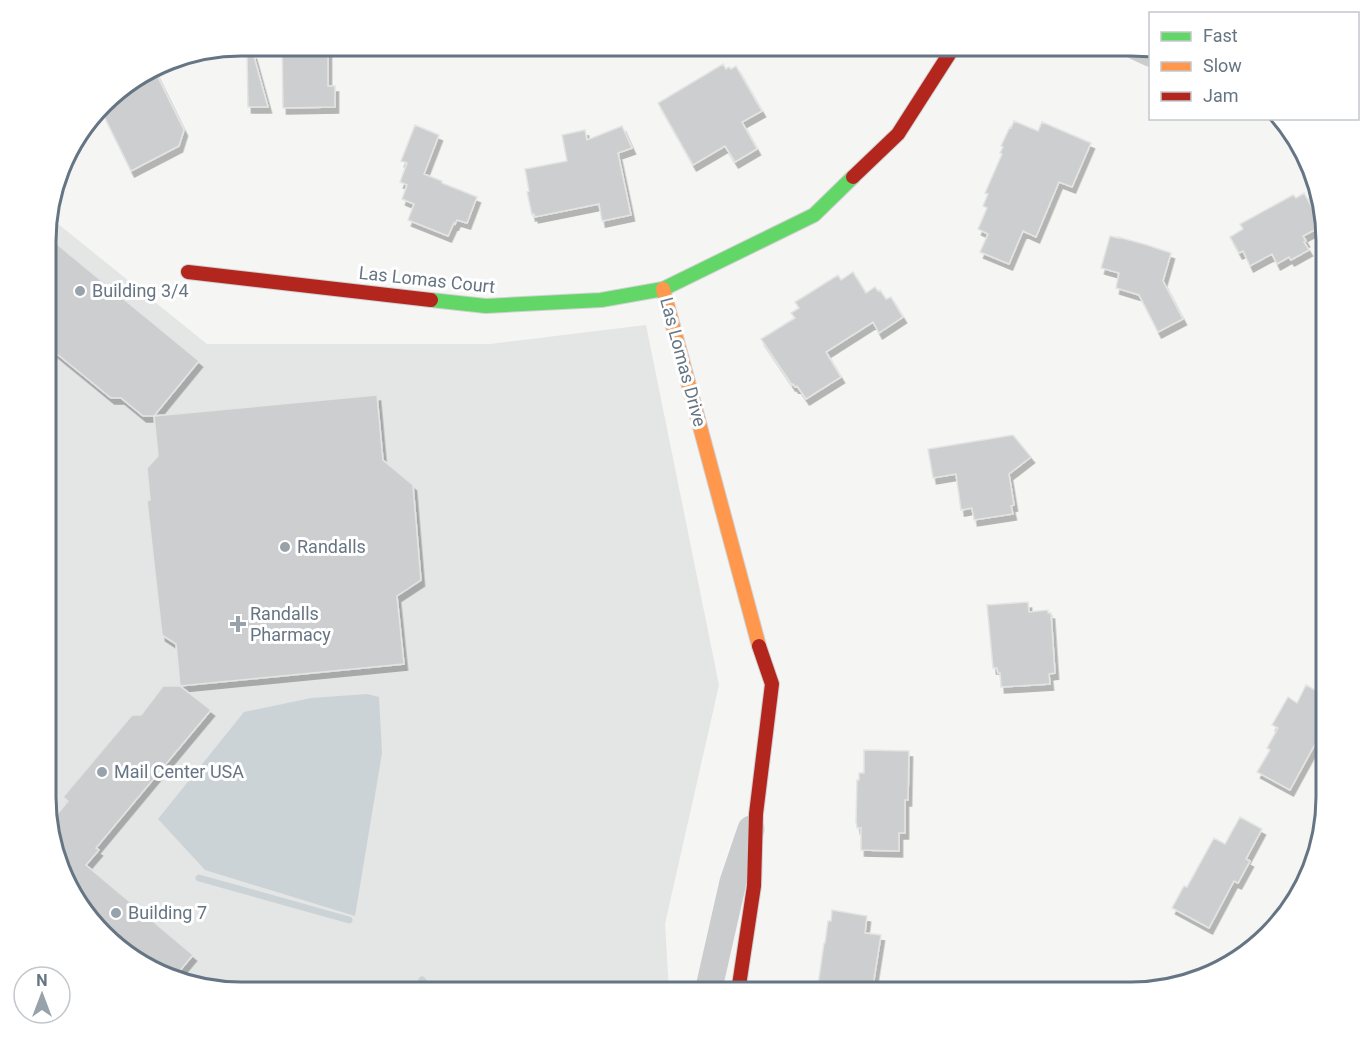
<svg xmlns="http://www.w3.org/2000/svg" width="1371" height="1037" font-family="Roboto,sans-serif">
<defs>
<filter id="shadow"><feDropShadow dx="3.5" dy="6" stdDeviation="0" flood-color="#0004"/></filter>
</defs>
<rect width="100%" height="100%" fill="#f5f5f4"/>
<!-- built -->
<path fill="#e4e5e5" d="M47 215 207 344H490L646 325 719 685 665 924 669 992H228L166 977 112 944 65 883 45 809Z"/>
<!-- water -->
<path fill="#ccd3d7" d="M367 694 379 697 382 753 355 916 205 870 158 819 244 712 311 698Z"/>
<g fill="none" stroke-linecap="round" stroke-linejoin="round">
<!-- stream -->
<path stroke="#ccd3d7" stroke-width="7" d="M199 878 349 920
M422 980 432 992"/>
</g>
<!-- building -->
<path fill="#cdcecf" stroke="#e4e4e4" stroke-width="1.5" filter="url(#shadow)" d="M282 45H328V86H335V107L283 108Z
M253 53 268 107H248L247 54Z
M723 64 726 69 729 67 731 69 736 66 762 111 742 122 757 149 735 162 725 146 693 165 658 103Z
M154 69 184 130 179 146 131 171 102 112 116 105 111 95 112 93Z
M1014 121 1038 131 1042 122 1091 143 1072 187 1059 182 1036 237 1023 231 1009 264 980 252 988 234 978 229 987 208 983 206 988 194 985 193 1002 154 1000 153 1003 147 1001 146 1010 127 1011 128Z
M415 125 439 135 424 174 442 181V183L477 197 467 223 457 220 455 224 454 223 448 236 408 220 414 204 402 199 407 185 400 182 407 163 401 161Z
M622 126 632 148 618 153 631 215 602 221 599 204 535 217 534 214 532 215 527 192 529 191 525 169 567 161 562 135 585 130 587 140Z
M1304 193 1322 226 1303 236 1306 241 1304 242 1309 250 1291 260 1289 257 1277 264 1272 254 1250 266 1243 251 1239 253 1230 237 1243 229 1240 224 1293 195 1296 198Z
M47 236 199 361 154 416H143L121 398H111L46 345Z
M1110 236 1118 238V237L1147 245 1171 253 1163 281 1183 319 1158 332 1139 295 1116 288 1119 273 1101 268Z
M853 272 866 293 875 287 878 291 880 290 886 299 891 297 903 317 879 333 873 322 826 352 841 377 806 399 797 386 795 387 793 384 792 385 761 339 795 318 791 313 799 308 795 302 838 275 841 280Z
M377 395 383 460 413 485 421 580 397 596 404 664 180 686 176 644 162 635 147 501 150 500 147 468 158 456 154 416Z
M1013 435 1031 457 1009 474 1014 505 1011 506 1013 514 974 520 972 508 961 510 956 474 933 478 928 449Z
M1028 602 1029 612 1048 610V613H1051L1055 673 1049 674 1050 684 1001 687 1000 673H998L997 668H993L987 605Z
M1306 685 1326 696V724L1290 790 1257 772 1270 750 1267 748 1278 728 1272 725 1288 697 1297 703Z
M163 686H180L211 710 96 848 99 850 86 865 193 955 173 979 166 977 112 944 65 883 49 824 68 801 63 797 132 715H141Z
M864 750 909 751 908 800H905V833H899V851L861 850V828H857L856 821 857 780H859V773H864Z
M1240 817 1262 829 1246 859 1250 861 1238 883 1234 881 1209 928 1172 908 1184 886 1187 887 1214 838 1225 844Z
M832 910 867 916 865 933 881 935 872 992H817L824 943H825L828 921H831Z"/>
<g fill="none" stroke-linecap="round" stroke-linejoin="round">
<defs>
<path id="fast" d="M431 300 486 306 601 300 663 289 814 215 853 177"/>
<path id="slow" d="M663 289 759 646"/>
<path id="jam" d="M853 177 898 134 955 45
M188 272 431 300
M738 992 754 886 756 814 772 684 759 646"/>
</defs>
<!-- fast casing -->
<use href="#fast" stroke="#d1d1d2" stroke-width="16"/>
<!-- slow casing -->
<use href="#slow" stroke="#d1d1d2" stroke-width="16"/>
<!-- jam casing -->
<use href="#jam" stroke="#d1d1d2" stroke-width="16"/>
<!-- street -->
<path stroke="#cacccd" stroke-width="27" d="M1133 45 1150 53
M708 992 733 882 751 829"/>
<!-- fast -->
<use href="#fast" stroke="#63d668" stroke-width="14"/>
<!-- slow -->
<use href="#slow" stroke="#ff974d" stroke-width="14"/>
<!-- jam -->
<use href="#jam" stroke="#b3261e" stroke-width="14"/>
</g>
<!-- markers -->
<g fill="#98a2ab" stroke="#fff" stroke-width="2">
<circle cx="80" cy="291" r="6"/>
<circle cx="285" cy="547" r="6"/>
<path d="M235 615h6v6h6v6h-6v6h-6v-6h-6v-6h6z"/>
<circle cx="102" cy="772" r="6"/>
<circle cx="116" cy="913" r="6"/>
</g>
<g text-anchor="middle" stroke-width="6" stroke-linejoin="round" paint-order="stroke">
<!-- street labels -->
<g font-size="18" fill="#667583" stroke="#fff">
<text transform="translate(427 280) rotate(6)" y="6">Las Lomas Court</text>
<text transform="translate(683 362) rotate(75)" y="6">Las Lomas Drive</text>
</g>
<!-- poi labels -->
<g font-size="18" fill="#667583" stroke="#fff" text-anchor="start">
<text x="92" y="297">Building 3/4</text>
<text x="297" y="553">Randalls</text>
<text x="250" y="620">Randalls<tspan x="250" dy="21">Pharmacy</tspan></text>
<text x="114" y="778">Mail Center USA</text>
<text x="128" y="919">Building 7</text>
</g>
</g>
<!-- crop -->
<path d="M0 0H1371V1037H0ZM241 56H1131A185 185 0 0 1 1316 241V797A185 185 0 0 1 1131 982H241A185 185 0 0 1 56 797V241A185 185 0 0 1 241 56Z" fill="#fff" fill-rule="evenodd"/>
<path fill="none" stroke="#667583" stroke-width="3" d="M241 56H1131A185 185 0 0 1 1316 241V797A185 185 0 0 1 1131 982H241A185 185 0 0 1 56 797V241A185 185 0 0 1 241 56Z"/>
<!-- legend -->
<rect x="1149" y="12" width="210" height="108" fill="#ffffff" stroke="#c2c8cd" stroke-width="1.5"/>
<rect x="1161" y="32" width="30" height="9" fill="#63d668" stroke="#c2c8cd" stroke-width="1.5"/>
<text x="1203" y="42" font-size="18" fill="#667583">Fast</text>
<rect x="1161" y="62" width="30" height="9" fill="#ff974d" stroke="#c2c8cd" stroke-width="1.5"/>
<text x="1203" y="72" font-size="18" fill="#667583">Slow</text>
<rect x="1161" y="92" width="30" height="9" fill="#b3261e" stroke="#c2c8cd" stroke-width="1.5"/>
<text x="1203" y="102" font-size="18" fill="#667583">Jam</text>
<!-- north arrow -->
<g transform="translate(42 995)"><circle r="28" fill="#ffffff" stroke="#c2c8cd" stroke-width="1.5"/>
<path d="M0-4.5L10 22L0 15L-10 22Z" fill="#98a2ab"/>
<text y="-9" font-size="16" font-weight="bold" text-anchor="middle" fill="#667583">N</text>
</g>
</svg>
